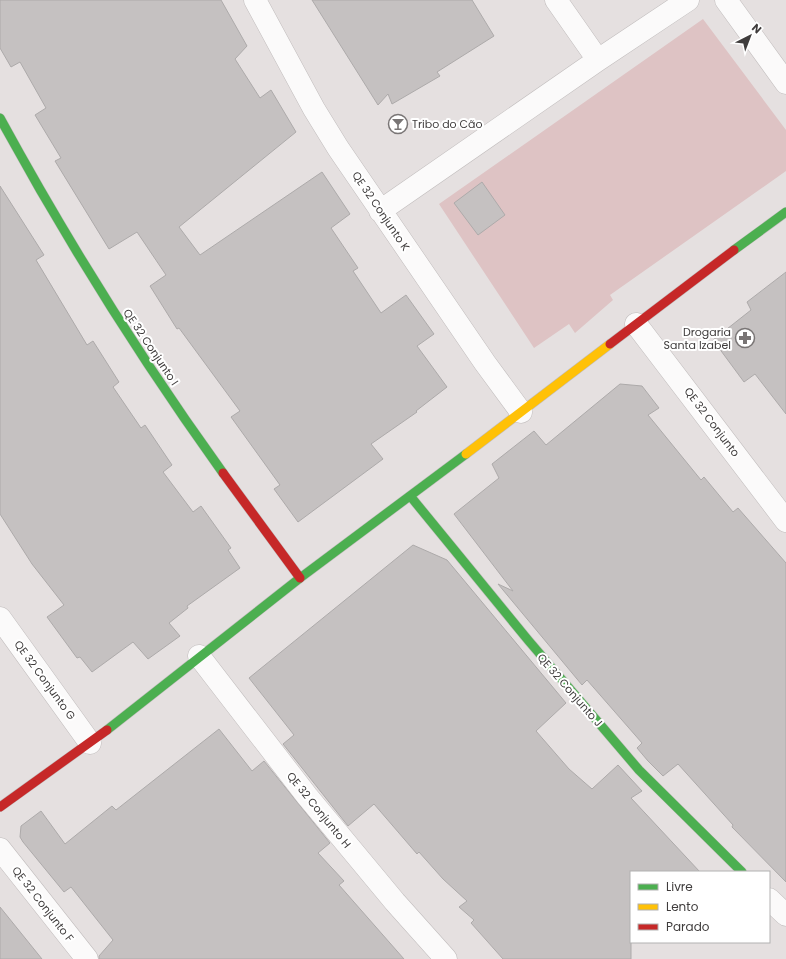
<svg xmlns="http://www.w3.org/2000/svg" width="786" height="959" font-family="Poppins,sans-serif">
<rect width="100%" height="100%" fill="#e5e0e0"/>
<!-- green -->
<path fill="#dec3c4" d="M703 19 786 130V171L610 295 613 300 575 333 569 324 534 348 439 204Z"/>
<!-- building -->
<path fill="#c5c1c1" stroke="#adaaaa" d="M0 0H221L247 46 235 59 260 98 271 90 296 132 179 227 200 255 322 172 350 214 331 228 358 268 353 271 381 313 406 295 434 334 417 346 447 387 416 411 417 412 371 444 383 459 298 522 274 489 280 485 231 417 240 411 179 328 177 329 150 286 166 275 137 232 109 249 55 161 61 158 35 115 46 108 20 62 11 67 0 48Z
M312 0H472L494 36 437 72 440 76 392 104 388 94 378 105Z
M482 182 505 215 478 235 454 203Z
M0 186 44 255 36 260 87 345 93 341 119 382 113 387 141 428 145 425 172 465 163 472 193 512 201 506 231 548 228 550 240 568 187 606 188 608 169 623 180 636 148 659 133 642 92 672 80 657 77 658 47 617 64 605 32 564 0 514Z
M786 272V414L755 374 744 382 713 340 751 310 747 302Z
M620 384 642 386 659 408 648 415 701 480 704 477 733 512 738 508 786 563V882L732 827 733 825 678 764 663 776 648 761 637 748 642 743 587 680 582 685 498 584 513 591 454 514 499 478 492 464 534 431 546 445Z
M413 545 447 560 566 703 536 731 569 769 592 789 618 765 642 791 631 798 700 872H631V959H503L471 923 474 920 459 907 467 901 443 879 419 852 417 854 374 804 348 826 283 744 294 735 249 678Z
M219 729 252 771 264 761 330 843 318 853 344 881 339 885 404 959H99V956L113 940 71 887 64 892 23 842 20 837 21 826 41 811 65 844 112 806 116 810Z
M0 907 42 959H0Z"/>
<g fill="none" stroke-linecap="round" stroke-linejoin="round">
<defs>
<path id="street" d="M255 0 314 109 338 148 485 363 521 412
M556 0 598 60
M726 0 786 83
M380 211 598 60 688 0
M636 324 786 521
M0 618 90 743
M199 656 307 796 395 902 446 959
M0 849 87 959
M769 899 786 915"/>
<path id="fast" d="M0 118C67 241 141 359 223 473
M734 250 786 212
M411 497 528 640 639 770 742 872
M107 730 300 578 466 454"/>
<path id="slow" d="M466 454 610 344"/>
<path id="jam" d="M610 344 734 250
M223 473 300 578
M0 807 107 730"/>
</defs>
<!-- street casing -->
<use href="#street" stroke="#c0bcbc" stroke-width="23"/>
<!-- fast casing -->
<use href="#fast" stroke="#c0bcbc" stroke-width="10"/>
<!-- slow casing -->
<use href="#slow" stroke="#c0bcbc" stroke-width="10"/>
<!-- jam casing -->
<use href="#jam" stroke="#c0bcbc" stroke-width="10"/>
<!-- street -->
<use href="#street" stroke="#fbfafa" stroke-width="22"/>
<!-- fast -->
<use href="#fast" stroke="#4caf50" stroke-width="9"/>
<!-- slow -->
<use href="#slow" stroke="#ffc107" stroke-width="9"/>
<!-- jam -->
<use href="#jam" stroke="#c62828" stroke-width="9"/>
</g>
<!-- icons -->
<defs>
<symbol id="bar-ring" viewBox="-11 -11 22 22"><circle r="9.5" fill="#fff" stroke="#797575" stroke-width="1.5"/><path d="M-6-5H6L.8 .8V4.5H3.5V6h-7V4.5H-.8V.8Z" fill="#797575"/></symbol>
<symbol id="pharmacy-ring" viewBox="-11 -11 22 22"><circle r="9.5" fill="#fff" stroke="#797575" stroke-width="1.5"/><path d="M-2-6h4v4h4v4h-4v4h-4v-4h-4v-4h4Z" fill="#797575"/></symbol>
</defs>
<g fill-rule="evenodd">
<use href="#bar-ring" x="387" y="113" width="22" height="22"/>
<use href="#pharmacy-ring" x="734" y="327" width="22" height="22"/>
</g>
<g text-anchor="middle" stroke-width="4" stroke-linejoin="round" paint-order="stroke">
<!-- poi labels -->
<g font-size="11" fill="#3f3c3c" stroke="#fff" text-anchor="start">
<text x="412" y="128">Tribo do Cão</text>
<text x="731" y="336" text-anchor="end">Drogaria<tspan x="731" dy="13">Santa Izabel</tspan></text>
</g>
<!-- street labels -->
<g font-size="11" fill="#3f3c3c" stroke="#fff">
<text transform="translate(381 211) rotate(56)" y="4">QE 32 Conjunto K</text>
<text transform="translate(151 347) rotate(56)" y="4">QE 32 Conjunto I</text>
<text transform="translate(712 422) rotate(53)" y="4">QE 32 Conjunto</text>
<text transform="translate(45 680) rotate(54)" y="4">QE 32 Conjunto G</text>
<text transform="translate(570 690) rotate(49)" y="4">QE 32 Conjunto J</text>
<text transform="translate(319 810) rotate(51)" y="4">QE 32 Conjunto H</text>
<text transform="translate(43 904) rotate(52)" y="4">QE 32 Conjunto F</text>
</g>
</g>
<!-- legend -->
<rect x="630" y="871" width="140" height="72" fill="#ffffff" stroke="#b2b1b1"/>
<rect x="638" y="884" width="20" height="6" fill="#4caf50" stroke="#b2b1b1"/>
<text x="666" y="891" font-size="12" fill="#3f3c3c">Livre</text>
<rect x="638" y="904" width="20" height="6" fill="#ffc107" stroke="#b2b1b1"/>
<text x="666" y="911" font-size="12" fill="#3f3c3c">Lento</text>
<rect x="638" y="924" width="20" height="6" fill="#c62828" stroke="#b2b1b1"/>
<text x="666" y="931" font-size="12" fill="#3f3c3c">Parado</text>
<!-- north arrow -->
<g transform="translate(750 36) rotate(42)" stroke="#ffffff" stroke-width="3" paint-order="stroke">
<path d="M0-3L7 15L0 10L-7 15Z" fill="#3f3c3c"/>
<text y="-6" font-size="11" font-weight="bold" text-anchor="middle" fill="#3f3c3c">N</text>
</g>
</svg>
